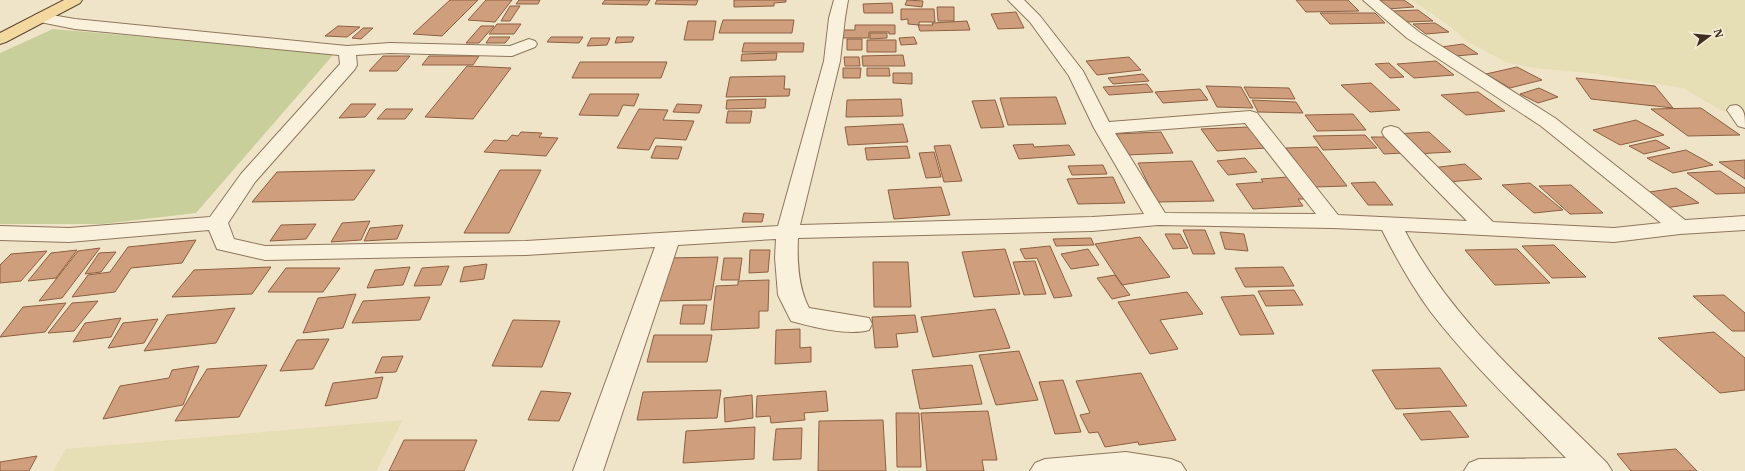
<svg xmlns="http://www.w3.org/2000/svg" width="1745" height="471" font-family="'IBM Plex Serif',serif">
<rect width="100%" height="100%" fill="#f0e4c8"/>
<!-- farmland -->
<path fill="#e6deb5" d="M1412 0H1745V114L1722 111 1683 88 1589 73 1534 68 1505 62 1467 41 1448 25Z
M403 420 376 471H53L66 449Z"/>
<!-- green -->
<path fill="#c9cf9b" d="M53 29 310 51 333 55 196 213 103 224H0V53Z"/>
<!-- building -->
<path fill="#cf9f7d" stroke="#8d5f41" d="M450 0H478L442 36 413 34Z
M486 0H512L495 22 468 20Z
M519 0H540L538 4H516Z
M605 0H650L647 5 602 4Z
M657 0H698L696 5 655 4Z
M734 0H786V2L774 3V6L734 7Z
M907 0 923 1 922 7 905 5Z
M1296 0H1348L1359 11 1306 12Z
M1377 0H1404L1414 7 1388 9Z
M892 3 893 13H864L863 4Z
M510 6H520L510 21H501Z
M937 7H954V21H938Z
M901 9H934L935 22H919V25L908 24V19L901 20Z
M1418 10 1433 21 1406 22 1392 11Z
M1016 12 1024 28 998 29 991 14Z
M1320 13H1375L1385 23 1330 24Z
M723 20H794L792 33H719Z
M688 21H716L713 40H684Z
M967 21 970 30 920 31 918 25H933L932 23Z
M1435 23 1449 32 1426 34 1413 24Z
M497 24H521L514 34H489Z
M855 25H895V34H889V32H869V38H842V30H855Z
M338 26 360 27 347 37 325 36Z
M481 26H494L479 43H466Z
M363 28H373L361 39 352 38Z
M870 33H887V38L870 39Z
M490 37H510L505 43H486Z
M551 37H583L579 43 547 42Z
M617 37H634L632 42 615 43Z
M914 37 917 44 901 45 899 38Z
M591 38H610L607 45 587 46Z
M847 39H862V50H847Z
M867 40H896V52H867Z
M744 43H804L803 52H742Z
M1463 44 1478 54 1456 56 1441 47Z
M777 53 776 60 741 61 742 54Z
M903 55 905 66H863L862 56Z
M383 56H410L397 71H369Z
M429 56H479L473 65H422Z
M844 57H859L860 66H845Z
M1129 57 1141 70 1097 75 1086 61Z
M1436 61 1454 75 1414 78 1397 64Z
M580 62H667L661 78H572Z
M1389 63 1404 77 1390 78 1375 64Z
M467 66 511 68 473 119 425 117Z
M1517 67 1542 80 1510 88 1486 74Z
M843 68H861L860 78H843Z
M867 68H889L890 76H867Z
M893 73H912V84L893 83Z
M1143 74 1149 81 1113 84 1108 78Z
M785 76 784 89H790L789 96 726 97 730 77Z
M1576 78 1655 86 1673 108 1591 99Z
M1371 83 1400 110 1370 112 1341 85Z
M1147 84 1153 92 1109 95 1103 87Z
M1206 86 1241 87 1253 108 1217 107Z
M1244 87 1289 88 1295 99 1250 98Z
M1539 88 1558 97 1538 103 1520 94Z
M1200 89 1208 100 1163 103 1155 92Z
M1478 92 1505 111 1466 115 1441 95Z
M590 94H639L634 106 623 105 618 116 579 115Z
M1056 97 1066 124 1008 125 1000 98Z
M766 99 765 108 726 109 727 100Z
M901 99 903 116 846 117 847 100Z
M995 100 1004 127 981 128 972 101Z
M1252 100 1296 102 1303 113 1258 112Z
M351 104H376L365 117 339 118Z
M677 104 702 105 699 113 673 112Z
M1701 108 1740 135 1688 136 1651 109Z
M386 109H413L405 119H377Z
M639 109 668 110 663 120 694 121 686 140 655 138 649 150 617 148Z
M728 111H752L750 123H726Z
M1353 114 1366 130 1317 131 1305 115Z
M1636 120 1664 135 1620 145 1593 130Z
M903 124 908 142 848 145 845 127Z
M1249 127 1267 148 1217 151 1201 129Z
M521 132 542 133 539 137 558 138 546 156 484 152 494 140 507 141 512 135 518 136Z
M1161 132 1173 153 1126 155 1115 134Z
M1429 132 1451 152 1415 154 1394 134Z
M1365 135 1377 148 1323 150 1313 136Z
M1371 137H1390L1404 153 1384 154Z
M1656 140 1670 148 1644 154 1629 146Z
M1033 144 1034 147 1069 145 1075 155 1019 159 1013 145Z
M950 145 962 181 944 182 934 146Z
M656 146 682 147 678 159 651 158Z
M907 146 910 158 867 160 865 148Z
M1317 147 1347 186 1315 187 1286 148Z
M1686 150 1713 165 1673 173 1647 158Z
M934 152 941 177 926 178 919 153Z
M1245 158 1257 172 1228 175 1217 161Z
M1745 160V179L1719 162Z
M1192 161 1214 201 1157 202 1138 163Z
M1465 164 1482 179 1448 182 1431 168Z
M1103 165 1107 174 1072 175 1068 166Z
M375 170 354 200 252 202 277 172Z
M500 170H541L509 233H464Z
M1720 171 1745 188V193L1716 194 1687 173Z
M1113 177 1125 203 1078 204 1067 179Z
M1288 177 1305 199H1298L1303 206 1253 209 1236 184 1263 182 1261 179Z
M1375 182 1393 205H1368L1351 183Z
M1530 183 1563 210 1534 213 1502 185Z
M1571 185 1603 213 1570 214 1539 186Z
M941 187 950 215 894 219 888 190Z
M1676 188 1699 203 1665 208 1643 193Z
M744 213 764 214 762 222H742Z
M370 221 361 240 331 242 342 223Z
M316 224 306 239 270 241 281 225Z
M403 225 397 239 364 241 370 228Z
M1183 230H1205L1215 254H1193Z
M1220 232 1244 234 1248 251 1225 249Z
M1165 234H1180L1188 248 1173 249Z
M1140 237 1170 277 1122 285 1095 244Z
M1091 238 1094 245 1056 246 1053 239Z
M196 240 182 263 131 268 115 292 72 297 88 275 110 272 128 247Z
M1554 245 1586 277 1552 278 1522 246Z
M1050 246 1072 296 1054 298 1037 258 1025 259 1020 249Z
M100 248 62 298 39 301 78 251Z
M1005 249 1020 294 974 297 962 252Z
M1088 249 1099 265 1071 269 1061 254Z
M1517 249 1550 283 1495 285 1465 250Z
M77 250 56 278 28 281 51 253Z
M750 250H770L768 272 749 273Z
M47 251 21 281 0 283V265L11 254Z
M116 252 101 272 85 274 99 253Z
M718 257 711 300 658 301 668 258Z
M724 258H742L739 280H721Z
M1035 261 1046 294 1024 295 1013 262Z
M873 262H908L911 307H874Z
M487 264 484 279 460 282 464 267Z
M449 266 441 285 414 286 422 268Z
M271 267 252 294 172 297 194 270Z
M410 267 403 285 367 288 375 270Z
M1283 267 1294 286 1245 287 1235 268Z
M286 268H340L323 292H268Z
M1115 275 1130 295 1112 299 1097 278Z
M769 280 768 311H759V328L711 330 716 286 738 285V281Z
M1294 290 1303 305 1266 306 1258 291Z
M1187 292 1203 314 1160 320 1178 349 1150 354 1118 302Z
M356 294 343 328 303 333 318 298Z
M1254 295 1274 334 1240 335 1221 297Z
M1724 295 1745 313V331H1732L1693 296Z
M430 297 420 320 352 323 363 301Z
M98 301 74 331 48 333 72 303Z
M66 303 45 332 0 337 23 307Z
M683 305H707L704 324H680Z
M235 308 216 343 144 351 167 315Z
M995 309 1010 348 933 357 921 317Z
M915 315 918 332 896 334 898 347 875 348 872 317Z
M121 318 111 337 73 342 85 323Z
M158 319 144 343 108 348 123 323Z
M513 320 560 321 542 367 492 366Z
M800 329V348L811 347V362L775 364 776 330Z
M1714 332 1745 358V390L1720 393 1658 338Z
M654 335H712L707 362H647Z
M329 339 313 369 280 371 297 340Z
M1019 351 1038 400 996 405 979 355Z
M403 356 396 372 375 373 382 357Z
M267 365 239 417 175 421 207 369Z
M972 365 982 404 920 409 912 370Z
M199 366 183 405 103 419 120 386 169 378 172 370Z
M1440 368 1467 406 1396 409 1372 370Z
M1141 373 1176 440 1139 445 1138 442 1105 447 1098 432 1089 433 1080 415 1090 413 1076 381Z
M383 377 377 398 325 406 333 383Z
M1063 380 1081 432 1055 434 1039 382Z
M721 390 717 418 637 420 643 392Z
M541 391 571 393 559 421 528 420Z
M826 391 828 411 804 413 805 420 771 423 770 416 756 417 757 396Z
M752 395 753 418 725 422 724 398Z
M988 411 997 460H982L984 471H927L921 413Z
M1450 411 1469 437 1421 440 1403 414Z
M896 413H919L921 467H897Z
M883 420 886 471H818L819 421Z
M755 427 754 459 683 463 686 431Z
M802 428 801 459 773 460 776 429Z
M404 440H477L464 471H389Z
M1676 449 1697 471H1631L1617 454Z
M37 456 29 471H0V462Z"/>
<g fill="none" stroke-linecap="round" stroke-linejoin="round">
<defs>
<path id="minor" d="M834 0H848L845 18 840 61 800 225 1092 217 1144 214 1094 128 1069 76 1030 22 1008 0H1024L1040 16 1083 71 1109 122 1250 111 1257 113 1338 215 1467 221 1384 136 1382 132 1384 128 1391 126 1398 128 1493 222 1614 228 1661 223 1541 126 1407 38 1363 0H1379L1419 32 1555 118 1685 220 1745 216V230L1680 234 1614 242 1405 231C1453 323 1535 390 1607 463L1612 471H1464L1469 463 1479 459 1566 458C1520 410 1471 364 1430 311 1412 286 1396 258 1382 230L1332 228 1158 225 1092 231 798 238C797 262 798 287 809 308L869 318 872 324 869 330C848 336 813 327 791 321L778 295 775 258 776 239 678 245 603 471H573L655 247 526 255 265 260 217 249 209 230 69 242 0 240V226L69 228 210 217 241 174 340 64 339 55 75 29 35 21 32 18 35 15 40 13 75 19 347 46 390 43 510 46 529 39 535 41 537 44 535 47 512 56 390 53 356 55 357 65 355 69 255 182 228 223 234 239 265 246 526 241 778 226 824 61 829 18ZM1245 123 1316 214 1165 213 1115 133Z
M1736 105C1745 108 1745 116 1745 128L1738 126 1727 110 1730 106Z
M1126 452 1171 459 1181 463 1186 471H1030L1035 463 1045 459Z"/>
<path id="primary" d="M64 0H82L80 3 6 42 0 44V33Z"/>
</defs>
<!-- minor casing -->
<use href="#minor" stroke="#8d765c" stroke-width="2"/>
<!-- primary casing -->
<use href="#primary" stroke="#5b4430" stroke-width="2"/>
<!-- minor -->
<use href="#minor" fill="#faf1dc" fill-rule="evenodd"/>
<!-- primary -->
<use href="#primary" fill="#f3d9a0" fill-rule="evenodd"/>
</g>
<!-- north arrow -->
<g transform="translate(1709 36) rotate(74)" stroke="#f7eed8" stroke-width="3" paint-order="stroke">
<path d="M0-3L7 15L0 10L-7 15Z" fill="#3d2e20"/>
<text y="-6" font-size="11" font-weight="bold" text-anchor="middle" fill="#3d2e20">N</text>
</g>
</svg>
